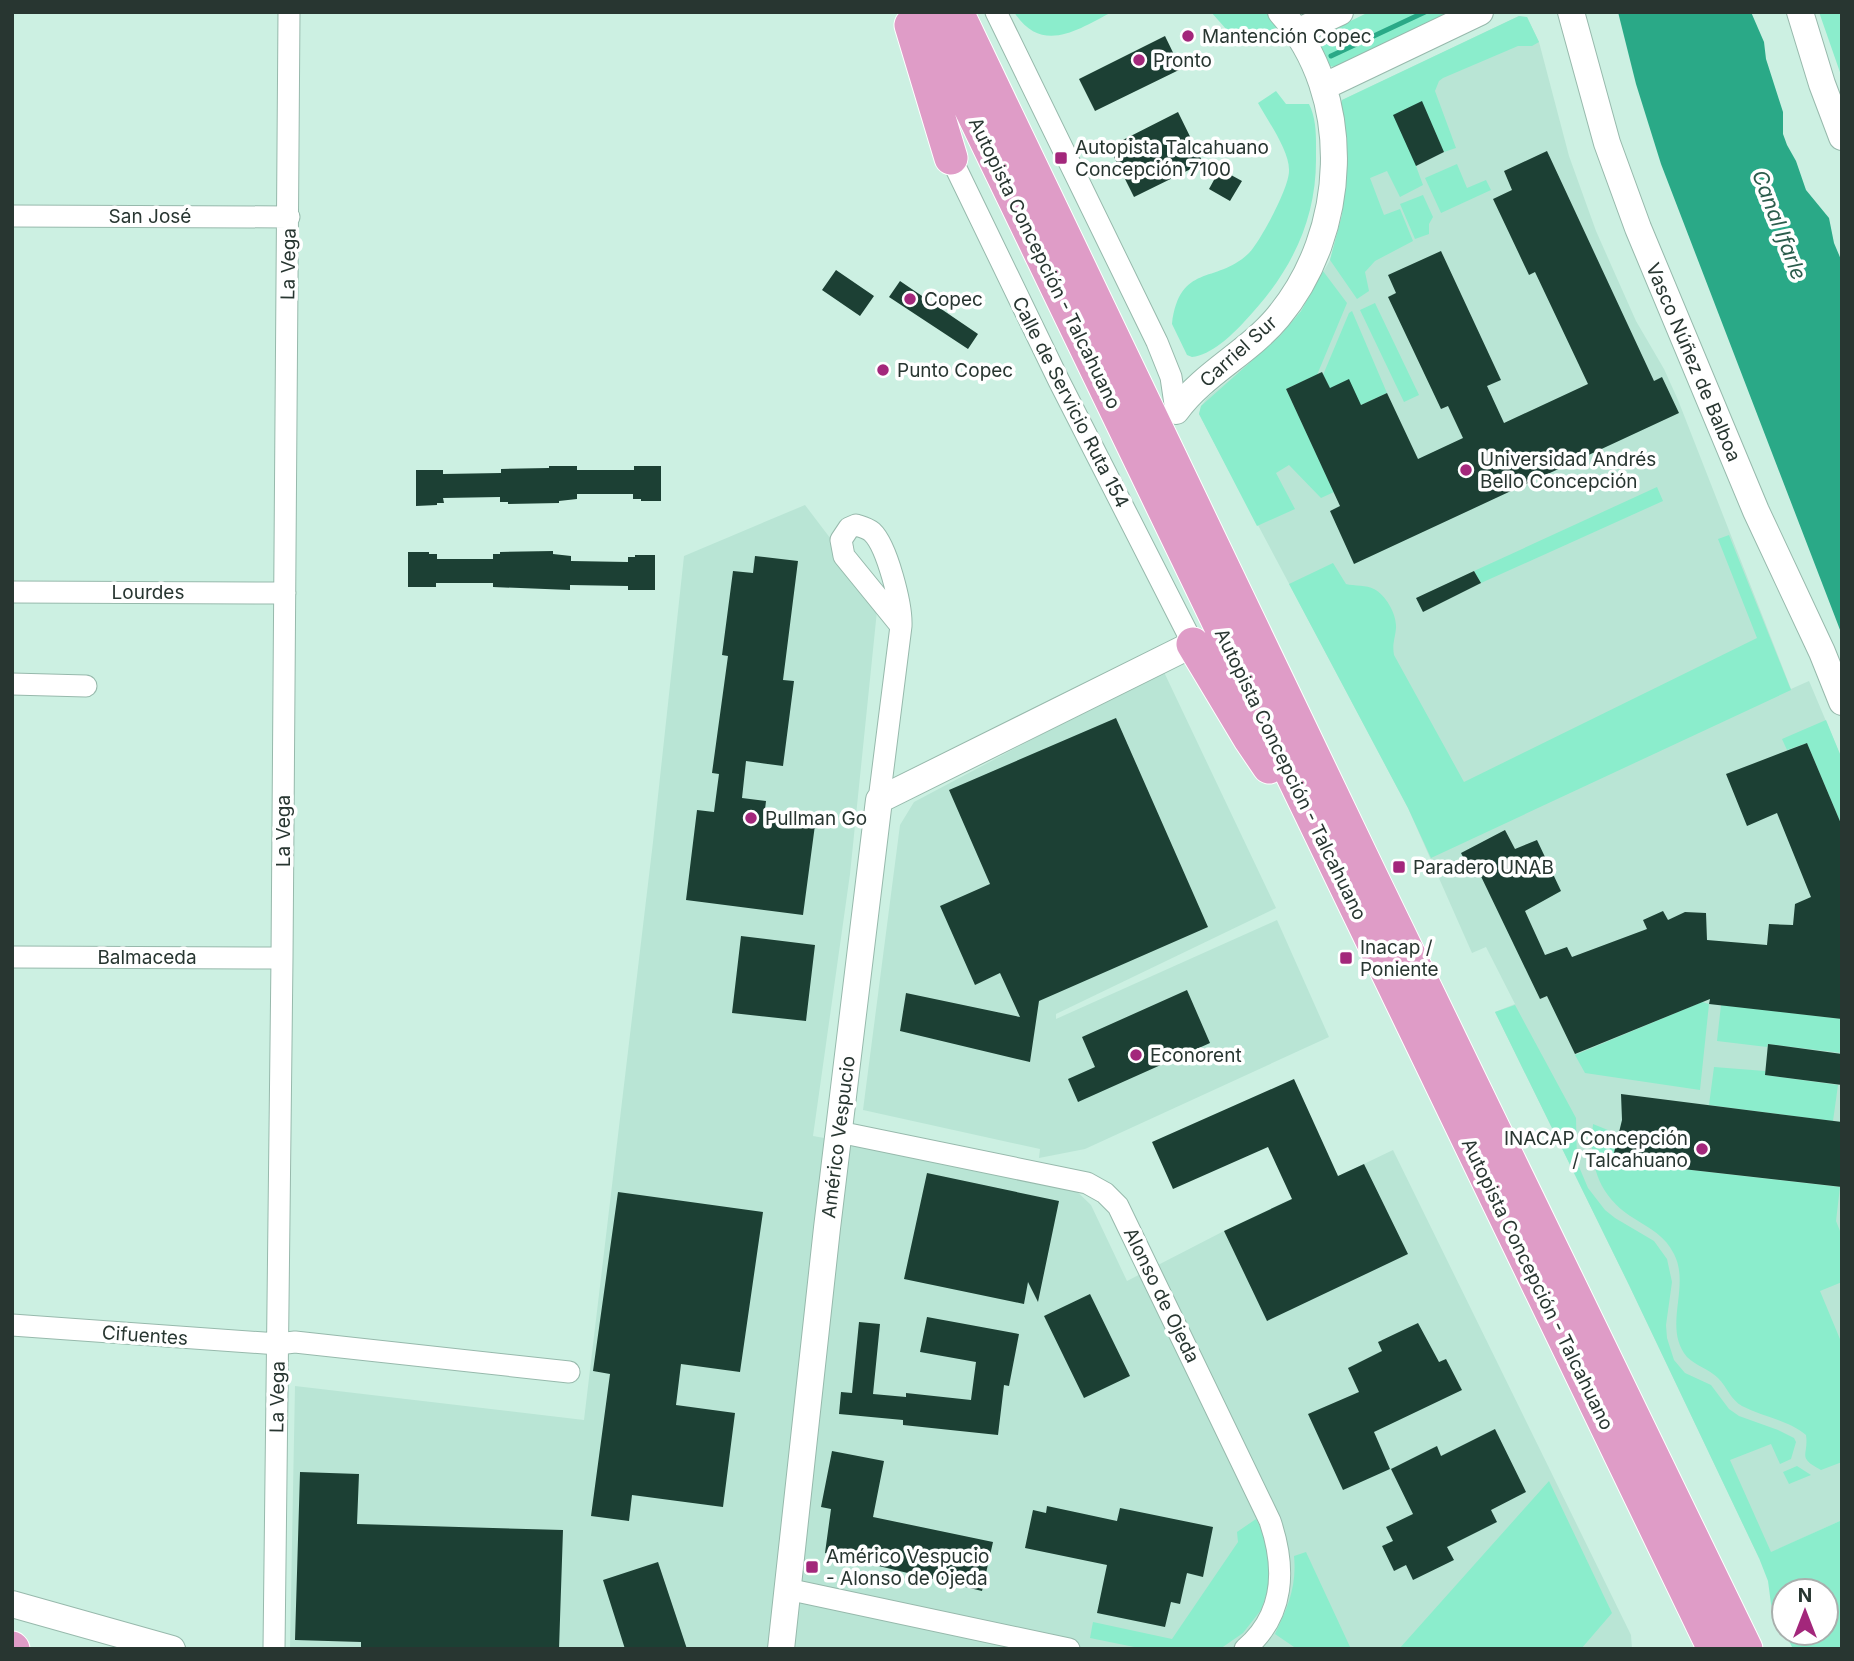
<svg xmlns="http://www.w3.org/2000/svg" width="1854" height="1661" font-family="Inter,sans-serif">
<rect width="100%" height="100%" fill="#ccf0e2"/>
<!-- built -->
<path fill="#b9e5d5" d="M1519 16 1527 17 1539 42 1569 156 1596 231 1636 321 1664 369 1678 400 1791 689 1809 681 1842 759V1520L1759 1558 1629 1285 1495 1012 1515 1004 1486 947 1472 953 1408 808 1199 414 1201 406 1207 398 1269 347 1301 312 1330 260 1342 215 1346 165 1342 100Z
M805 505 878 601 850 874 813 1136 1066 1181 1091 1205 1127 1281 1224 1231 1393 1150 1631 1635 1632 1649H290L295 1386 584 1420 653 842 684 556Z
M1163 670 1276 908 1056 1014V1019L1277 920 1329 1037 1085 1149 1039 1158 1040 1149 863 1110 900 825 914 802Z"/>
<!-- green -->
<path fill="#8bedcc" d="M1014 12H1112C1077 30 1042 55 1014 12Z
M1211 12H1266L1277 28 1253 39 1234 38Z
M1369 12H1456L1336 67 1327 66 1319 43 1326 33Z
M1819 12H1842V78Z
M1519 16 1527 17 1539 42 1532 46H1518L1443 78 1439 81 1435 91 1456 148 1444 152 1422 102 1416 166 1423 185 1400 197 1387 171 1370 178 1384 215 1400 209 1413 241 1375 261 1365 272 1369 291 1357 299 1330 260 1342 215 1346 165 1340 106 1342 100Z
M1276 91 1286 104H1309C1317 120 1316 138 1316 156 1317 222 1289 275 1244 322 1231 336 1211 355 1192 357L1187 355 1172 324C1180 262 1216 285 1249 253 1261 240 1289 188 1289 171 1290 151 1267 120 1258 103Z
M1457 164 1467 188 1486 180 1491 190 1441 213 1425 178Z
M1423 195 1433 217 1429 224V234L1415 239 1400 204Z
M1323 271 1347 303 1317 375 1286 389 1334 492 1321 498 1289 465 1276 473 1295 509 1257 526 1199 414 1201 406 1280 336 1301 311Z
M1375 303 1419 395 1404 402 1360 310Z
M1352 311 1387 393 1361 405 1330 388 1323 375 1349 313Z
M1657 487 1663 501 1481 583 1474 571Z
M1729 535 1791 690 1431 858 1408 808 1289 584 1333 563 1346 584C1354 586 1367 585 1374 589 1386 595 1397 615 1396 628 1395 639 1392 644 1394 655L1464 782 1757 638 1718 539Z
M1826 720 1842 759V826L1807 743 1787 750 1782 739Z
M1702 1002 1709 1004 1700 1090 1585 1073 1575 1055Z
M1515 1005 1576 1118 1577 1162 1588 1188 1605 1210 1615 1218 1654 1241 1667 1259 1672 1282 1666 1325 1667 1338 1674 1360 1685 1373 1711 1385 1729 1409 1739 1416 1778 1430 1794 1438 1796 1442 1791 1459 1780 1464 1771 1444 1730 1460 1771 1552 1842 1520V1649H1793L1785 1633H1826V1591H1784V1631L1771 1604 1768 1581 1759 1558 1629 1285 1495 1012Z
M1721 1005 1842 1019V1053L1768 1044 1767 1047 1717 1041Z
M1714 1067 1765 1071V1075L1838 1085 1833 1121 1709 1105Z
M1593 1124 1620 1135 1612 1161 1840 1187 1836 1221 1842 1236V1282L1820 1291 1842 1344V1462L1821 1470C1796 1457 1809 1456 1806 1435 1788 1420 1763 1417 1742 1406 1731 1400 1727 1387 1718 1378 1709 1369 1696 1366 1687 1357 1662 1327 1691 1287 1674 1254 1665 1236 1651 1229 1635 1219 1599 1198 1588 1164 1593 1124Z
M1797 1466 1811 1475 1789 1484 1783 1472Z
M1549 1481 1612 1613 1581 1649H1399Z
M1256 1519 1268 1541 1271 1581 1261 1610 1243 1633 1220 1649H1144L1090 1638 1093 1622 1172 1639 1238 1542 1237 1532Z
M1306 1552 1351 1649H1297L1275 1634C1288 1607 1297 1586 1294 1556Z"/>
<!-- water -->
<path fill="#2aa987" d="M1618 12H1751L1764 42 1766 59 1783 112V134L1787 145 1796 161 1806 190 1829 218 1834 243 1842 262V635L1661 164 1636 84Z"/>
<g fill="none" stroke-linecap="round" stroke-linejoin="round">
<!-- stream -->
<path stroke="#2aa987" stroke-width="5" d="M1331 56 1425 12"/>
</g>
<!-- building -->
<path fill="#1c4034" d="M1165 36 1181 69 1095 111 1079 79Z
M1422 101 1444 152 1416 166 1393 115Z
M1178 112 1203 163 1134 197 1109 147Z
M1547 151 1654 381 1662 377 1679 413 1354 564 1330 511 1340 506 1286 389 1322 372 1330 388 1349 379 1361 405 1387 393 1418 459 1463 438 1448 406 1441 409 1388 297 1396 293 1388 275 1441 251 1501 380 1487 386 1504 423 1588 384 1535 272 1529 275 1493 199 1512 190 1504 171Z
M1220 169 1242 181 1230 201 1209 189Z
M836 270 874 296 860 316 822 290Z
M900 281 978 334 968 349 889 297Z
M549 466H577V470H634V466H661V501H641V499H633V494H577V499L559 501V503L508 504V502H500V497L443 498 444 503H437V505L416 506V470H443V474L501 473V469L549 468Z
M553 551V554L571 556V561L628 562V557H635V555H655V590H628V586L570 585V590L493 587V583H436V587H408V552H429V554H437V559H493V554H500V552Z
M755 556 798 561 783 680 794 681 783 766 746 761 742 798 766 801 764 818 815 825 803 915 686 900 697 810 714 812 719 774 712 773 728 656 722 655 733 571 753 573Z
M1474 571 1481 583 1423 612 1416 598Z
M1116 718 1208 927 1039 1001 1030 1062 900 1031 906 993 1020 1017 1000 973 975 985 940 906 990 884 949 790Z
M1807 743 1842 826V1019L1709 1004 1710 999 1575 1054 1547 996 1540 999 1476 866 1469 869 1461 853 1505 830 1515 849 1537 840 1561 891 1525 911 1545 955 1567 947 1572 957 1647 929 1643 920 1663 911 1668 920 1685 912 1706 913 1707 940 1767 945 1769 924 1793 925 1795 904 1811 897 1777 813 1747 826 1726 774Z
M741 936 815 945 806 1021 732 1013Z
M1187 990 1210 1043 1078 1102 1068 1079 1095 1067 1082 1037Z
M1768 1044 1842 1054V1085L1765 1075Z
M1294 1079 1338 1176 1364 1164 1408 1254 1267 1321 1224 1231 1292 1199 1268 1147 1173 1189 1152 1142Z
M1621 1094 1842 1122V1187L1612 1161 1622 1120Z
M927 1173 1059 1201 1038 1302 1028 1282 1024 1304 904 1279Z
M618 1192 763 1212 740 1372 681 1364 676 1405 735 1413 723 1507 632 1495 629 1521 591 1516 610 1374 593 1371Z
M1090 1294 1130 1376 1084 1398 1044 1316Z
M927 1317 1019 1334 1009 1386 1004 1385 998 1435 903 1425V1420L839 1414 841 1392 852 1393 859 1322 880 1324 873 1394 906 1397V1393L971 1400 976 1362 920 1352Z
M1418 1323 1439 1362 1446 1359 1462 1390 1374 1432 1390 1469 1343 1490 1308 1414 1359 1392 1348 1368 1382 1351 1378 1342Z
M1495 1429 1526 1492 1491 1510 1497 1522 1447 1547 1454 1560 1413 1580 1406 1565 1394 1571 1382 1546 1393 1541 1386 1527 1413 1514 1391 1469 1437 1446 1441 1456Z
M832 1451 884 1461 873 1517 993 1542 982 1591 825 1553 831 1509 821 1507Z
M300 1472 359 1474 357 1524 563 1530 559 1649H361V1642L295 1640Z
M1047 1506 1117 1521 1120 1508 1213 1527 1203 1577 1187 1573 1180 1604 1171 1602 1165 1627 1097 1613 1107 1565 1025 1548 1033 1510 1046 1513Z
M658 1562 687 1649H625L603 1580Z"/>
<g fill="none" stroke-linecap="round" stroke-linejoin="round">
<defs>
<path id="minor" d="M996 12 1157 342 1171 377 1176 411
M951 158 1059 381 1193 644
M12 216 289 217
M12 592 285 593
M12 684 86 686
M879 800 901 626C902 605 887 546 872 532 867 528 862 527 856 525L849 528 841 540 844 556 901 626
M12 957 282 958
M839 1132 1087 1183 1105 1193 1118 1206 1270 1521C1286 1568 1285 1615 1245 1649
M12 1325 278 1344 295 1342 569 1372
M787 1589 1069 1649
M274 1649 282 958 289 12"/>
<path id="tertiary" d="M1571 12 1607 143 1638 228 1756 511 1822 652 1842 702
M1800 12 1822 84 1842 137
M1297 32 1340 12
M1323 87 1480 12
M1176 411C1204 373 1248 353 1278 317 1348 233 1356 96 1281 12
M12 1604 172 1649
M781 1649 827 1228 879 800 1193 644"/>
<path id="primary" d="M924 12 1714 1649
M957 12 1369 872 1746 1649
M911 25 951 158
M1193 644 1250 739 1269 767
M12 1648 13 1649"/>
</defs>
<!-- minor casing -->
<use href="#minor" stroke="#97b9ac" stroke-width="23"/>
<!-- tertiary casing -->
<use href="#tertiary" stroke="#97b9ac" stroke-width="28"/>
<!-- primary casing -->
<use href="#primary" stroke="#fff" stroke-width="35"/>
<!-- minor -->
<use href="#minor" stroke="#fff" stroke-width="21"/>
<!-- tertiary -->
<use href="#tertiary" stroke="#fff" stroke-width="26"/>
<!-- primary -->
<use href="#primary" stroke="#df9cc7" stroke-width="33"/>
</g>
<!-- markers -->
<g fill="#a3277b" stroke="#fff" stroke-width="2.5">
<circle cx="1188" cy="36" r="7"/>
<circle cx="1139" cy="60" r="7"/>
<rect x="1054" y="151" width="14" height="14" rx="3.5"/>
<circle cx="910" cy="299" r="7"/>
<circle cx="883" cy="370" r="7"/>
<circle cx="1466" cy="470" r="7"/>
<circle cx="751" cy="818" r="7"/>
<rect x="1392" y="860" width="14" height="14" rx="3.5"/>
<rect x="1339" y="951" width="14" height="14" rx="3.5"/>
<circle cx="1136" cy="1055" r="7"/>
<circle cx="1702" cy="1149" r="7"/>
<rect x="805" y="1560" width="14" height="14" rx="3.5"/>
</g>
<g text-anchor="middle" stroke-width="7" stroke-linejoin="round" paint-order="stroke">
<!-- poi labels -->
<g font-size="19" fill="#283631" stroke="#fff" text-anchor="start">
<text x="1202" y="43">Mantención Copec</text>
<text x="1153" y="67">Pronto</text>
<text x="1075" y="154">Autopista Talcahuano<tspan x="1075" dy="22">Concepción 7100</tspan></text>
<text x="924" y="306">Copec</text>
<text x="897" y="377">Punto Copec</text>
<text x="1480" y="466">Universidad Andrés<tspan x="1480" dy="22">Bello Concepción</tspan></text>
<text x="765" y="825">Pullman Go</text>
<text x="1413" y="874">Paradero UNAB</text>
<text x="1360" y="954">Inacap /<tspan x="1360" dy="22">Poniente</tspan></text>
<text x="1150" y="1062">Econorent</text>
<text x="1688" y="1145" text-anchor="end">INACAP Concepción<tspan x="1688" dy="22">/ Talcahuano</tspan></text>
<text x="826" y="1563">Américo Vespucio<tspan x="826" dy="22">- Alonso de Ojeda</tspan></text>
</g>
<!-- street labels -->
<g font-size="19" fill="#283631" stroke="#fff">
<text x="150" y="223">San José</text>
<text transform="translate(1045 263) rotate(64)" y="7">Autopista Concepción - Talcahuano</text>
<text transform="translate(288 264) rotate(-89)" y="7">La Vega</text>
<text transform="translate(1238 351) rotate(-42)" y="7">Carriel Sur</text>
<text transform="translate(1694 362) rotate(67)" y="7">Vasco Núñez de Balboa</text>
<text transform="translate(1071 402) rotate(63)" y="7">Calle de Servicio Ruta 154</text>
<text x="148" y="599">Lourdes</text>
<text transform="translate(1291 774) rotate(64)" y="7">Autopista Concepción - Talcahuano</text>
<text transform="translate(283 831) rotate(-90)" y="7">La Vega</text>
<text x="147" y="964">Balmaceda</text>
<text transform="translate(838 1137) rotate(-83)" y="7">Américo Vespucio</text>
<text transform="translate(1538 1284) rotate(64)" y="7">Autopista Concepción - Talcahuano</text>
<text transform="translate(1162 1295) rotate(64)" y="7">Alonso de Ojeda</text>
<text transform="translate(145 1335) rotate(4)" y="7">Cifuentes</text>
<text transform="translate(277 1397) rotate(-89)" y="7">La Vega</text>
</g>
<!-- water labels -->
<g font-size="21" font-style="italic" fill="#2b5c4c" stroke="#fff">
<text transform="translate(1779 225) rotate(69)" y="7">Canal Ifarle</text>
</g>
</g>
<!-- border -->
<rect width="1854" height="1661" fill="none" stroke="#283631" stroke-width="28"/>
<!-- north arrow -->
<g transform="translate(1805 1612)"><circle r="33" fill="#ffffff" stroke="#a9afad" stroke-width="2"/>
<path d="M0-5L12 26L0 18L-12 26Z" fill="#a3277b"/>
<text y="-10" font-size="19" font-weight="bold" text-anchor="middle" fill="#283631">N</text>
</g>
</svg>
